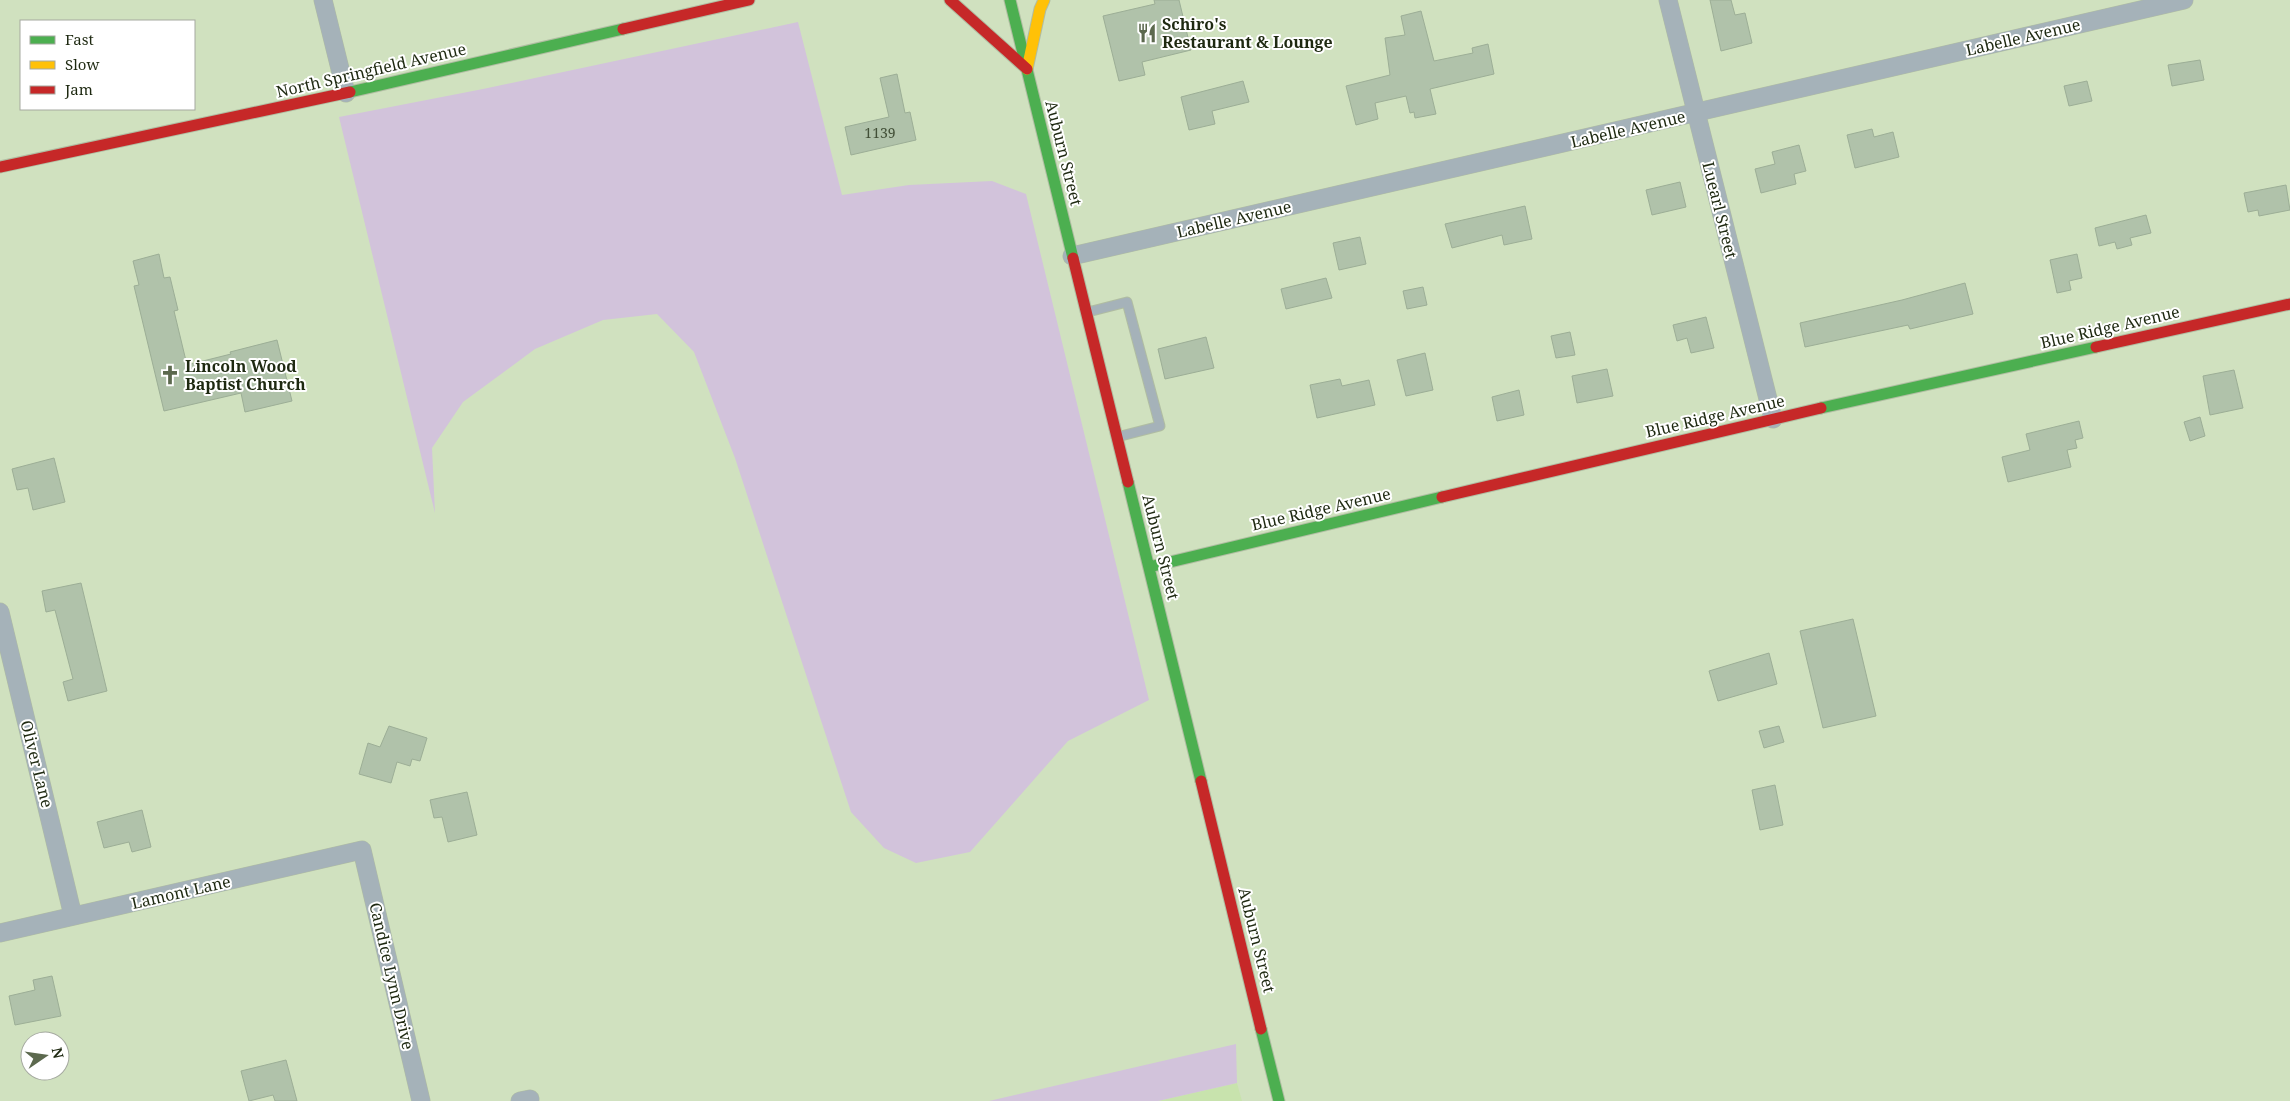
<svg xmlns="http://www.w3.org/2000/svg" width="2290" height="1101" font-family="'Noto Serif',serif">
<rect width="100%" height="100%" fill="#d0e1bf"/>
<!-- built -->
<path fill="#c8e3ad" d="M1237 1083 1242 1101H1158Z"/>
<!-- green -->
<path fill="#d2c3db" d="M798 22 842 195 909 185 992 181 1026 194 1149 700 1068 741 970 852 916 863 884 848 851 812 735 458 694 352 657 314 603 320 535 349 463 402 432 448 435 513 339 117 483 89Z
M1236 1044 1237 1083 1158 1101H989Z"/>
<!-- building -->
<path fill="#b0c2aa" stroke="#9cae96" d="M1154 0H1179L1191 50 1142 62 1145 75 1119 81 1103 16 1155 4Z
M1710 0H1731L1735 15 1745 13 1752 43 1721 51Z
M1421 11 1434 61 1473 53 1472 48 1488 44 1494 74 1430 89 1436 114 1415 118 1414 112 1410 113 1406 96 1375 103 1378 119 1356 125 1346 86 1390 75 1385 38 1405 35 1401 16Z
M2200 60 2204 80 2172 86 2168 65Z
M897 74 905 113 910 112 916 140 851 155 845 127 889 117 880 78Z
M1243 81 1249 102 1212 111 1215 124 1189 130 1181 97Z
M2087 81 2092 101 2069 106 2064 86Z
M1872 129 1874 137 1893 132 1899 157 1855 168 1847 135Z
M1799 145 1806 171 1794 174 1796 184 1761 193 1755 169 1775 164 1772 152Z
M1680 182 1686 207 1652 215 1646 190Z
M2286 185 2290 210 2259 216 2258 210 2248 212 2244 193Z
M1525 206 1532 239 1504 245 1502 235 1452 248 1445 224Z
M2146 215 2151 233 2130 238 2132 245 2117 249 2115 242 2099 246 2095 228Z
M1360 237 1366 264 1339 270 1333 243Z
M159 254 164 278 170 277 178 310 174 311 187 365 231 354 230 352 277 340 292 401 245 412 241 393 164 411 134 286 139 285 133 261Z
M2077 254 2082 278 2069 281 2071 290 2057 293 2050 260Z
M1326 278 1332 298 1286 309 1281 289Z
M1965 283 1973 314 1910 329 1908 325 1805 347 1800 323 1902 300Z
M1423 287 1427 305 1407 309 1403 291Z
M1706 317 1714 348 1691 353 1687 338 1677 341 1673 325Z
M1570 332 1575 355 1556 358 1551 336Z
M1206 337 1214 368 1165 379 1158 349Z
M1425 353 1433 390 1406 396 1397 360Z
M1607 369 1613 396 1577 403 1572 376Z
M2234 370 2243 408 2210 415 2203 376Z
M1340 379 1342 386 1369 380 1375 405 1317 418 1310 385Z
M1519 390 1524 415 1497 421 1492 397Z
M2200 417 2205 436 2190 441 2184 422Z
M2079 421 2083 438 2075 440 2077 448 2067 450 2071 467 2008 482 2002 457 2030 450 2026 434Z
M54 458 65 502 33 510 28 488 17 490 12 469Z
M81 583 107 691 68 701 63 682 73 679 55 610 46 612 42 591Z
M1853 619 1876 716 1823 728 1800 631Z
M1769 653 1777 684 1718 701 1709 671Z
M389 726 427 738 420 761 412 759 410 766 397 762 391 783 359 774 368 743 380 747Z
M1779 726 1784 742 1764 748 1759 731Z
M1775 785 1783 825 1760 830 1752 790Z
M467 792 477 835 448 842 442 817 434 818 430 800Z
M142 810 151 847 132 852 129 842 104 848 97 822Z
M52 976 61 1016 15 1025 9 996 35 990 33 980Z
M286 1060 297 1101H275L273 1095 249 1101 241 1071Z"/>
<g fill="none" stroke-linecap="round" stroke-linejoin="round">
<defs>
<path id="lane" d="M1088 312 1127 302 1160 426 1117 437"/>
<path id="street" d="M323 0 346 93
M1668 0 1773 419
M1072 256 2184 0
M0 612 73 916
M0 933 362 850 421 1101
M520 1101 530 1099"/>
<path id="fast" d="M1010 0 1073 258
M350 92 623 29
M1821 408 2096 347
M1128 482 1201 781
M1149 567 1442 497
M1261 1029 1279 1101"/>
<path id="slow" d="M1027 69 1040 9 1044 0"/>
<path id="jam" d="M950 0 1027 69
M623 29 749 0
M0 167 350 92
M1073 258 1128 482
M2096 347 2290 304
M1442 497 1821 408
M1201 781 1261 1029"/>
</defs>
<!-- lane casing -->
<use href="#lane" stroke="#b0bda2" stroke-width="11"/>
<!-- street casing -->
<use href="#street" stroke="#b0bda2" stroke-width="19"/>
<!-- fast casing -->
<use href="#fast" stroke="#b0bda2" stroke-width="13"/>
<!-- slow casing -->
<use href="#slow" stroke="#b0bda2" stroke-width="13"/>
<!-- jam casing -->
<use href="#jam" stroke="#b0bda2" stroke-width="13"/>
<!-- lane -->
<use href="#lane" stroke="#a5b2b9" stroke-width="9"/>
<!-- street -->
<use href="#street" stroke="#a5b2b9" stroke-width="18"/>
<!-- fast -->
<use href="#fast" stroke="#4caf50" stroke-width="11"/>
<!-- slow -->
<use href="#slow" stroke="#ffc107" stroke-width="11"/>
<!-- jam -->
<use href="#jam" stroke="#c62828" stroke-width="11"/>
</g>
<!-- icons -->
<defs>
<symbol id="restaurant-bare" viewBox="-9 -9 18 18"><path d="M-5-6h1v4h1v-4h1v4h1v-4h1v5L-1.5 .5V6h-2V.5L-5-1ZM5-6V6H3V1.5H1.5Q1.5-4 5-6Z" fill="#5c694e" stroke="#fff" stroke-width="2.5" paint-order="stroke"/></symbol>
<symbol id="church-bare" viewBox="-9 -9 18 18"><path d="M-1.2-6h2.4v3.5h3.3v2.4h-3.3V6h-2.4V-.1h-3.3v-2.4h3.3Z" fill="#5c694e" stroke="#fff" stroke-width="2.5" paint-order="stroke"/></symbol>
</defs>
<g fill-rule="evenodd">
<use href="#restaurant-bare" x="1133" y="19" width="28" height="28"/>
<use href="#church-bare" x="156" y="361" width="28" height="28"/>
</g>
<g text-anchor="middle" stroke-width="4" stroke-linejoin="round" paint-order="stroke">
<!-- number labels -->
<g font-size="14" fill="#424f37">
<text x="880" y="138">1139</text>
</g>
<!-- poi labels -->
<g font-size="16" font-weight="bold" fill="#1e2911" stroke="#fff" text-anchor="start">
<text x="1162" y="30">Schiro's<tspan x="1162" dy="18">Restaurant &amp; Lounge</tspan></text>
<text x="185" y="372">Lincoln Wood<tspan x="185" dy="18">Baptist Church</tspan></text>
</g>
<!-- street labels -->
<g font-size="16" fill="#1e2911" stroke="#fff">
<text transform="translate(2023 37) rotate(-13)" y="6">Labelle Avenue</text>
<text transform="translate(371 70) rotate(-13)" y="6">North Springfield Avenue</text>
<text transform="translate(1628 129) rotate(-13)" y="6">Labelle Avenue</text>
<text transform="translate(1064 153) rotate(76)" y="6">Auburn Street</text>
<text transform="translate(1720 210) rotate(76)" y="6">Luearl Street</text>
<text transform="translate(1234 219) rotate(-13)" y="6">Labelle Avenue</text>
<text transform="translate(2110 327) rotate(-13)" y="6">Blue Ridge Avenue</text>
<text transform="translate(1715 416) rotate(-13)" y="6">Blue Ridge Avenue</text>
<text transform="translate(1321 509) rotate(-13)" y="6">Blue Ridge Avenue</text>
<text transform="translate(1161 547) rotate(76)" y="6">Auburn Street</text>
<text transform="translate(37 764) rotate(76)" y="6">Oliver Lane</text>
<text transform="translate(181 892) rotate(-13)" y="6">Lamont Lane</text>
<text transform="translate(1257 940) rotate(76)" y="6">Auburn Street</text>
<text transform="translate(392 976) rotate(77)" y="6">Candice Lynn Drive</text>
</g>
</g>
<!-- legend -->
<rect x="20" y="20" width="175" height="90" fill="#ffffff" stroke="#a5a9a0"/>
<rect x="30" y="36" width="25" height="8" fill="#4caf50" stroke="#a5a9a0"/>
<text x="65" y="45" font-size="15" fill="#1e2911">Fast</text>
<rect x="30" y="61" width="25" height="8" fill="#ffc107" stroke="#a5a9a0"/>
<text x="65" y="70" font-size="15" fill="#1e2911">Slow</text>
<rect x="30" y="86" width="25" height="8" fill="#c62828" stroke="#a5a9a0"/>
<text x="65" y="95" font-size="15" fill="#1e2911">Jam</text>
<!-- north arrow -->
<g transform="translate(45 1056) rotate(77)"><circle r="24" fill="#ffffff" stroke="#a5a9a0"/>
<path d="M0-4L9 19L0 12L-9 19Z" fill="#5c694e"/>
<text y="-8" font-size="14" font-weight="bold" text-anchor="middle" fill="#1e2911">N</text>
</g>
</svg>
